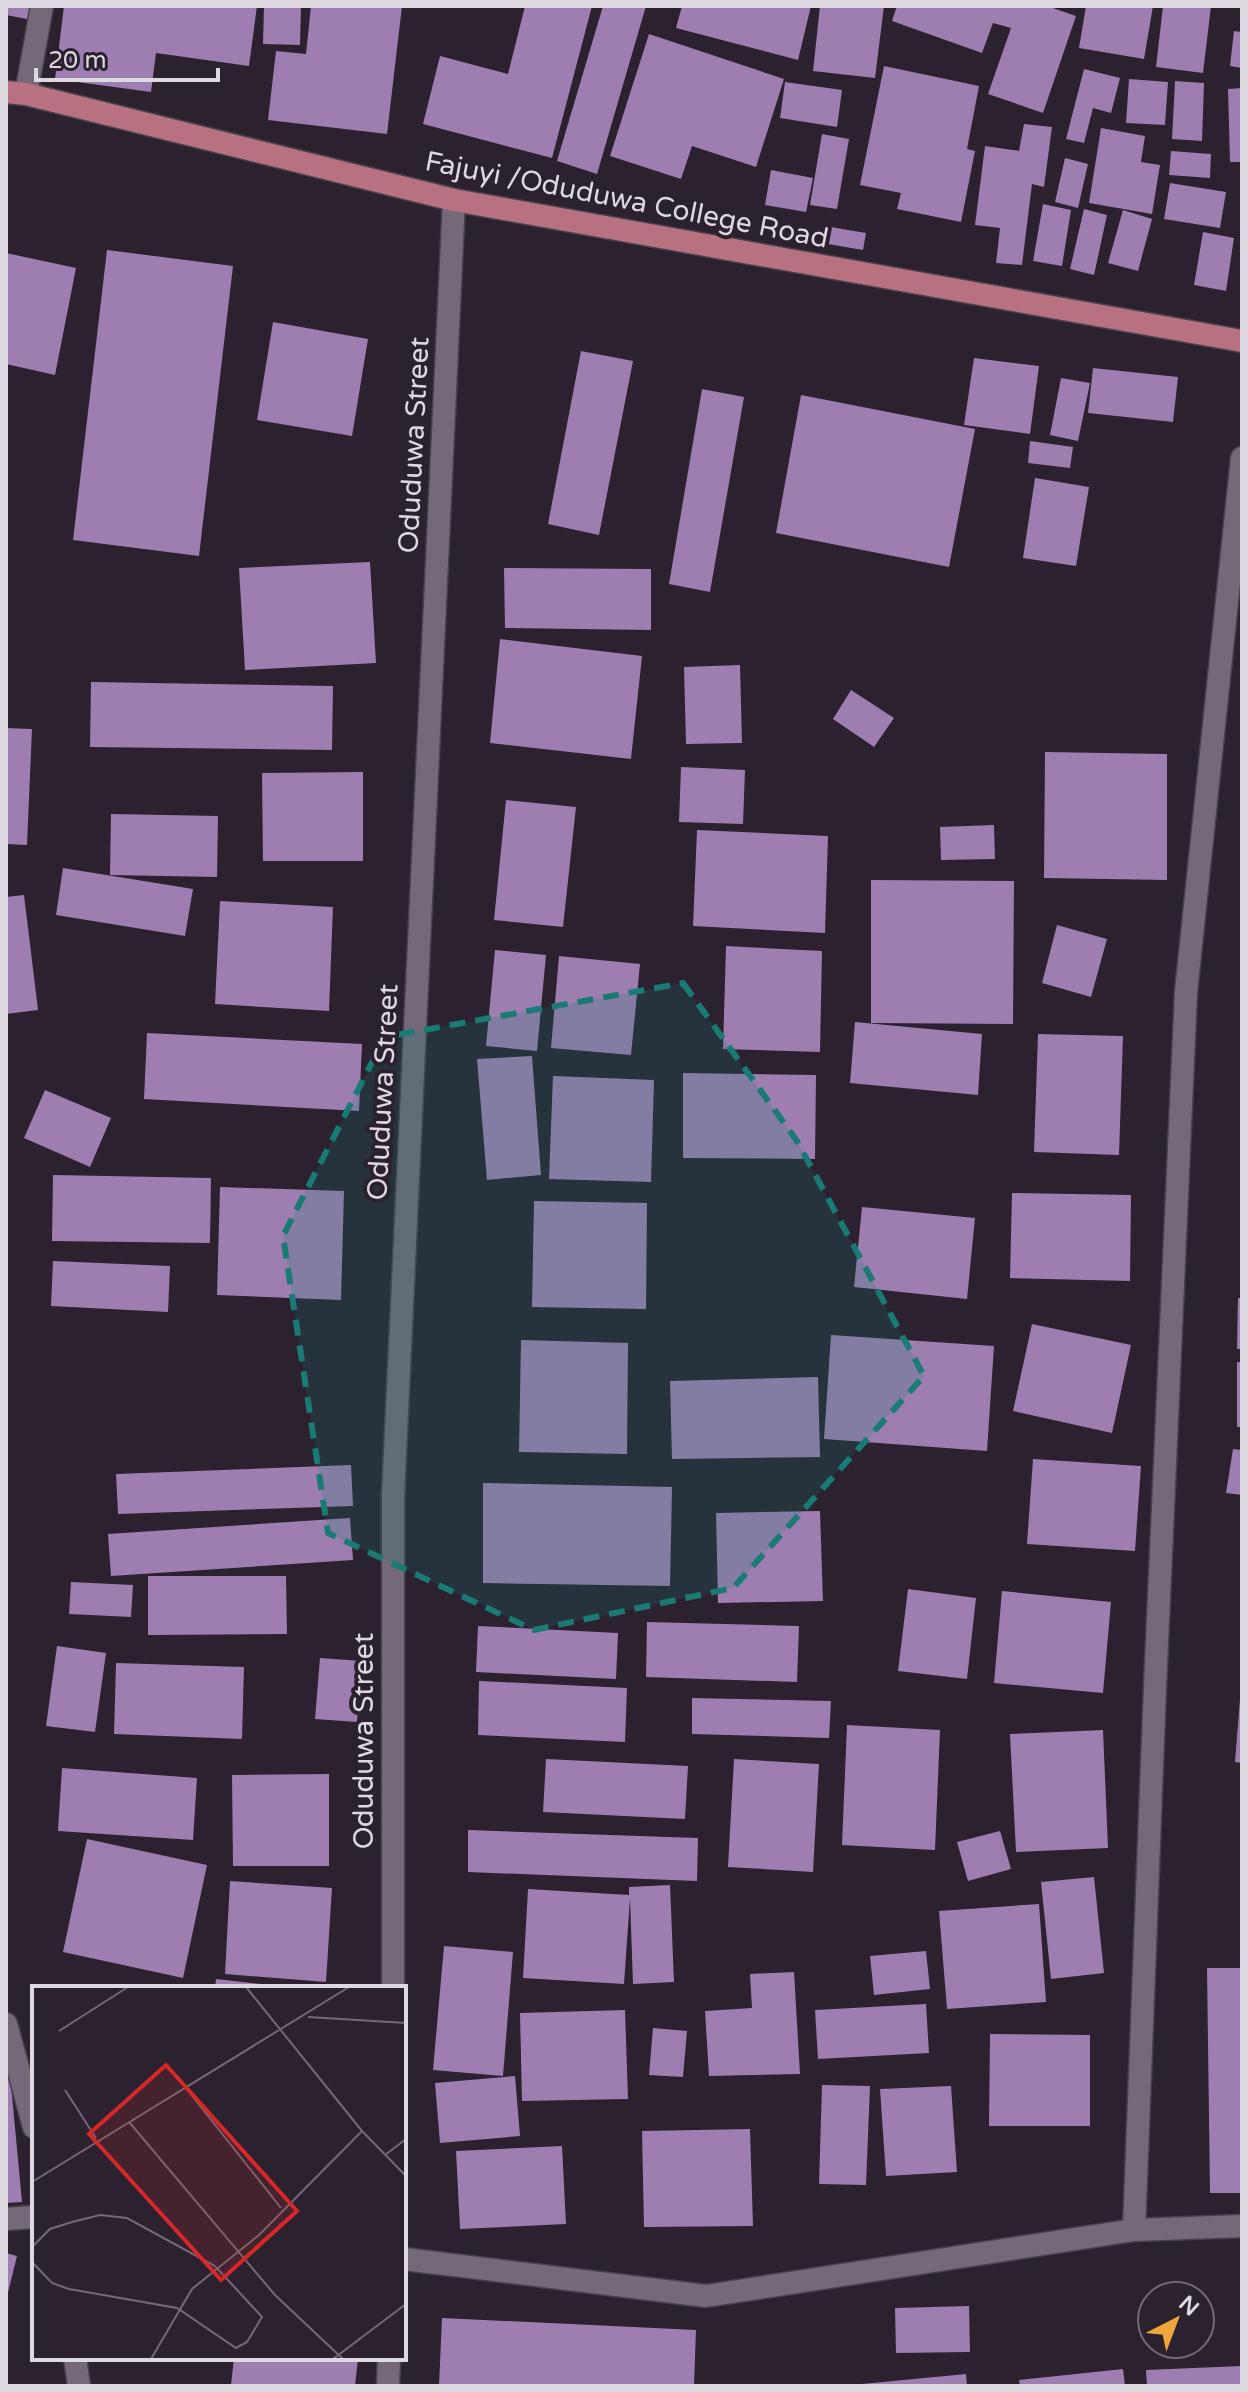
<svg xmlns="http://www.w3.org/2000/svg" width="1248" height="2392" font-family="'Varela Round',sans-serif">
<rect width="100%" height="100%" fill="#2b212f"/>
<!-- building -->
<path fill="#9e7db0" d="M6 6H35L32 20 6 15Z
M64 6H257L249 66 156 53 151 92 55 79Z
M264 6H301L300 45 263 44Z
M311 6H402L387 134 268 120 276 51 306 54Z
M525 6H592L552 158 423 124 440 56 508 74Z
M603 6H646L597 174 557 161Z
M682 6H811L798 60 676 28Z
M820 6H884L875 78 813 71Z
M897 6H1047L1076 16 1043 113 988 94 1011 28 993 23 982 53 892 21Z
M1086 6H1153L1144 59 1079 48Z
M1163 6H1211L1203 73 1156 67Z
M1234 31 1242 32V68L1230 66Z
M649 34 784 79 756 167 692 146 681 179 610 156Z
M884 66 979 86 967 149 975 151 961 222 897 209 901 193 860 185Z
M1084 69 1120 78 1111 113 1093 108 1084 143 1066 139Z
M1129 79 1168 82 1165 125 1126 123Z
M1175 81 1204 83 1202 141 1172 139Z
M785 82 842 90 837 127 780 118Z
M1242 88V162H1230L1228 89Z
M1024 124 1052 127 1044 187 1032 184 1022 265 996 263 1000 228 975 225 985 146 1019 151Z
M1101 128 1145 136 1141 162 1160 165 1152 214 1089 203Z
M822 134 849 139 837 209 810 205Z
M1171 151 1211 154 1210 178 1169 175Z
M1065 158 1088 164 1078 208 1055 202Z
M771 170 813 178 806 212 765 205Z
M1170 183 1226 192 1220 228 1164 219Z
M1043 204 1071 210 1062 266 1033 261Z
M1084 209 1107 215 1094 275 1070 269Z
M1123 210 1152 219 1138 271 1108 263Z
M825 226 866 233 863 250 822 243Z
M1203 232 1234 238 1226 291 1194 285Z
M107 250 233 266 199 556 73 540Z
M6 253 76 268 55 375 6 364Z
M273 322 368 339 352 436 257 420Z
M581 351 633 361 599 535 548 524Z
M974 358 1039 366 1030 434 964 425Z
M1093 368 1178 377 1173 422 1088 413Z
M1061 378 1090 383 1078 441 1050 435Z
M702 389 744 397 710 592 669 584Z
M801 395 975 429 949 567 776 533Z
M1030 441 1073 447 1070 468 1028 463Z
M1035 478 1089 487 1076 566 1023 558Z
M370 562 376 663 245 670 239 568Z
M504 568 651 569V630L505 628Z
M500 639 642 656 631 759 490 743Z
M740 665 742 743 686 744 684 667Z
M91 682 333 686 332 750 90 747Z
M851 690 894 718 874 747 833 719Z
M6 728 32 729 27 845 6 844Z
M1045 752 1167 754V880L1044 878Z
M681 767 745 770 743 824 679 822Z
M363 772V861H263L262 773Z
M506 800 576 807 563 927 494 920Z
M111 814 218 816 217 877 110 875Z
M994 825 995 859 941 860 940 827Z
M697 830 828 836 825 933 693 926Z
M63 868 193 889 185 936 56 915Z
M871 880 1014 881 1013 1024 871 1023Z
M24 895 38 1010 6 1014V897Z
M220 901 333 907 329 1011 215 1004Z
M1057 925 1107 939 1091 997 1042 983Z
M726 946 822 951 820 1052 723 1049Z
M495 950 546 955 537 1051 486 1046Z
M559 956 640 964 631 1055 551 1048Z
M855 1022 982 1034 978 1095 850 1083Z
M147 1033 362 1044 359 1111 144 1099Z
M1038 1034 1123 1036 1119 1155 1034 1152Z
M532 1056 541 1175 487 1180 477 1059Z
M683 1073 816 1075 815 1159 683 1158Z
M553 1076 654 1080 651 1182 549 1179Z
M45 1090 111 1118 90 1167 24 1138Z
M53 1175 211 1178 210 1243 52 1241Z
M220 1187 344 1191 341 1300 217 1295Z
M1012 1193 1131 1195 1130 1281 1010 1278Z
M534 1201 647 1203 646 1309 532 1307Z
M862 1207 975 1218 967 1299 854 1287Z
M53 1261 170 1266 168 1312 51 1306Z
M1238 1298H1242V1349H1237Z
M1032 1324 1131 1345 1112 1433 1013 1411Z
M831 1335 994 1346 987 1451 824 1439Z
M521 1340 628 1343 627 1454 519 1452Z
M1237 1362H1242V1427H1237Z
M818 1377 820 1457 672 1459 670 1381Z
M1233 1449 1242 1450V1495L1226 1493Z
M1033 1459 1141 1466 1135 1551 1027 1544Z
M351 1465 353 1506 118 1514 116 1474Z
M483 1483 672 1487 670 1586 483 1583Z
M820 1511 823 1601 718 1603 716 1513Z
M350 1518 353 1560 111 1576 108 1534Z
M148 1576H286L287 1634 148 1635Z
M71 1582 133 1585 131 1617 69 1614Z
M908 1589 976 1598 967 1679 898 1671Z
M1002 1591 1111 1602 1103 1693 994 1683Z
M647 1622 799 1626 797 1682 646 1677Z
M478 1626 618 1633 616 1679 476 1672Z
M57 1646 106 1653 95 1732 46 1726Z
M320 1658 362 1661 357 1722 315 1719Z
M116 1663 244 1667 242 1739 114 1734Z
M479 1681 627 1688 625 1742 478 1735Z
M692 1698 831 1701 829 1738 692 1734Z
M1240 1699H1242V1763L1235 1762Z
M847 1725 940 1730 935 1850 842 1845Z
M1103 1730 1108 1848 1016 1852 1010 1734Z
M546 1759 688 1766 685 1819 543 1812Z
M734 1759 819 1764 813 1872 728 1867Z
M62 1768 197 1778 193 1840 58 1831Z
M329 1774V1866H233L232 1775Z
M468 1830 698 1838 697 1881 468 1872Z
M1000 1831 1011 1869 968 1881 957 1842Z
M87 1839 207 1865 183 1978 63 1952Z
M1094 1877 1104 1973 1051 1979 1041 1882Z
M230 1881 332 1888 326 1982 225 1974Z
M670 1885 674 1982 633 1984 630 1898 624 1984 523 1978 528 1889 629 1895V1887Z
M1039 1904 1046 2002 947 2009 939 1911Z
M444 1946 513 1952 503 2076 433 2070Z
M926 1951 930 1989 874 1995 870 1956Z
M1207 1968H1242V2193H1210Z
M794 1972 800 2074 709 2076 705 2011 752 2008 750 1974Z
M216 1979 278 1986V1988H215Z
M926 2004 929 2053 818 2059 815 2010Z
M625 2010 628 2099 522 2101 520 2013Z
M653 2028 687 2031 683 2077 649 2075Z
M990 2034 1090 2035V2126H989Z
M6 2053H8L22 2202 6 2203Z
M515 2076 520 2136 440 2143 435 2083Z
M822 2085 870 2086 866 2185 819 2184Z
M951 2086 957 2172 886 2176 880 2089Z
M750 2129 753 2226 644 2227 642 2131Z
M562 2146 566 2224 460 2229 456 2151Z
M6 2253 17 2256 7 2297H6Z
M969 2306 970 2352 896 2353 895 2308Z
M442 2318 696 2330 694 2386H439Z
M234 2358H358L355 2386 231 2385Z
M1242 2366V2386H1147L1146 2370Z
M1123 2369 1125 2386H1020L1019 2380Z
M966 2374 967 2386H862V2384Z"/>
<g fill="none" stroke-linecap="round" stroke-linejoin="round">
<defs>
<path id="minor" d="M26 94 42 6
M393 1988V1496L454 200
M6 2024 34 2127
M6 2219 34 2217
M1134 2230 1155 1687 1186 992 1242 458
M404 2259 706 2296 1134 2230 1242 2226
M75 2358 79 2386
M388 2386 389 2358"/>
<path id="primary" d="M6 92 26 94 454 200 1242 341"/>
</defs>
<!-- minor casing -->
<use href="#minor" stroke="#48404c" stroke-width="25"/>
<!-- primary casing -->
<use href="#primary" stroke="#48404c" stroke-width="25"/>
<!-- minor -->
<use href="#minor" stroke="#746879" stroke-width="22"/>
<!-- primary -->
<use href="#primary" stroke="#b77180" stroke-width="22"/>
</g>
<!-- marked area -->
<path fill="#197b74" fill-opacity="0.2" stroke="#197b74" stroke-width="6" stroke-dasharray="16 10" stroke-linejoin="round" d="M683 983 797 1141 924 1376 733 1588 534 1630 328 1533 283 1236 385 1037Z"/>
<g text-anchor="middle" stroke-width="8" stroke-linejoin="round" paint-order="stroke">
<!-- street labels -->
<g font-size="28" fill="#ded8e1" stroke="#2b212f">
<text transform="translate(627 199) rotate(11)" y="10">Fajuyi /Oduduwa College Road</text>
<text transform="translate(413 445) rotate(-87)" y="10">Oduduwa Street</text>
<text transform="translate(382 1092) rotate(-87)" y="10">Oduduwa Street</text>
<text transform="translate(363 1741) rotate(-90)" y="10">Oduduwa Street</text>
</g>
</g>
<!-- overview -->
<g transform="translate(32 1986)">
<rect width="374" height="374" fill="#2b212f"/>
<path fill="none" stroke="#736a76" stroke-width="2" d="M214 1 330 145 374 190M276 31 374 37M27 45 96 1M153 101 249 222M33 104 64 152M97 136 243 309 311 373M353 169 374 153M0 196 317 1M0 261 18 243 40 236 68 229 95 232 183 280 230 331 215 356 204 362 145 322 37 303 20 297 0 276M119 373 160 303 227 249 330 145M301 373 374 318"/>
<path fill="#d62828" fill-opacity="0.15" stroke="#d62828" stroke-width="4" d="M134 79 265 225 189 294 57 148Z"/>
<rect width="374" height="374" fill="none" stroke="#ded8e1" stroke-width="4"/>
</g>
<!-- border -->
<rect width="1248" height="2392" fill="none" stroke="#ded8e1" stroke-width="16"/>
<!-- north arrow -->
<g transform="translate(1176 2320) rotate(42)"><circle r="38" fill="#2b212f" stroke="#736a76" stroke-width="2"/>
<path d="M0-6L14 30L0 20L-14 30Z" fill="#f0a63e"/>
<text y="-12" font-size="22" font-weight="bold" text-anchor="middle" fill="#ded8e1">N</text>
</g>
<!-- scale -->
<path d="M36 68v12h182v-12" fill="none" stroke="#ded8e1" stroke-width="4"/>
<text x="48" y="68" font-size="24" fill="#ded8e1" stroke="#2b212f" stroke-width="6" paint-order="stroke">20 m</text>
</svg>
